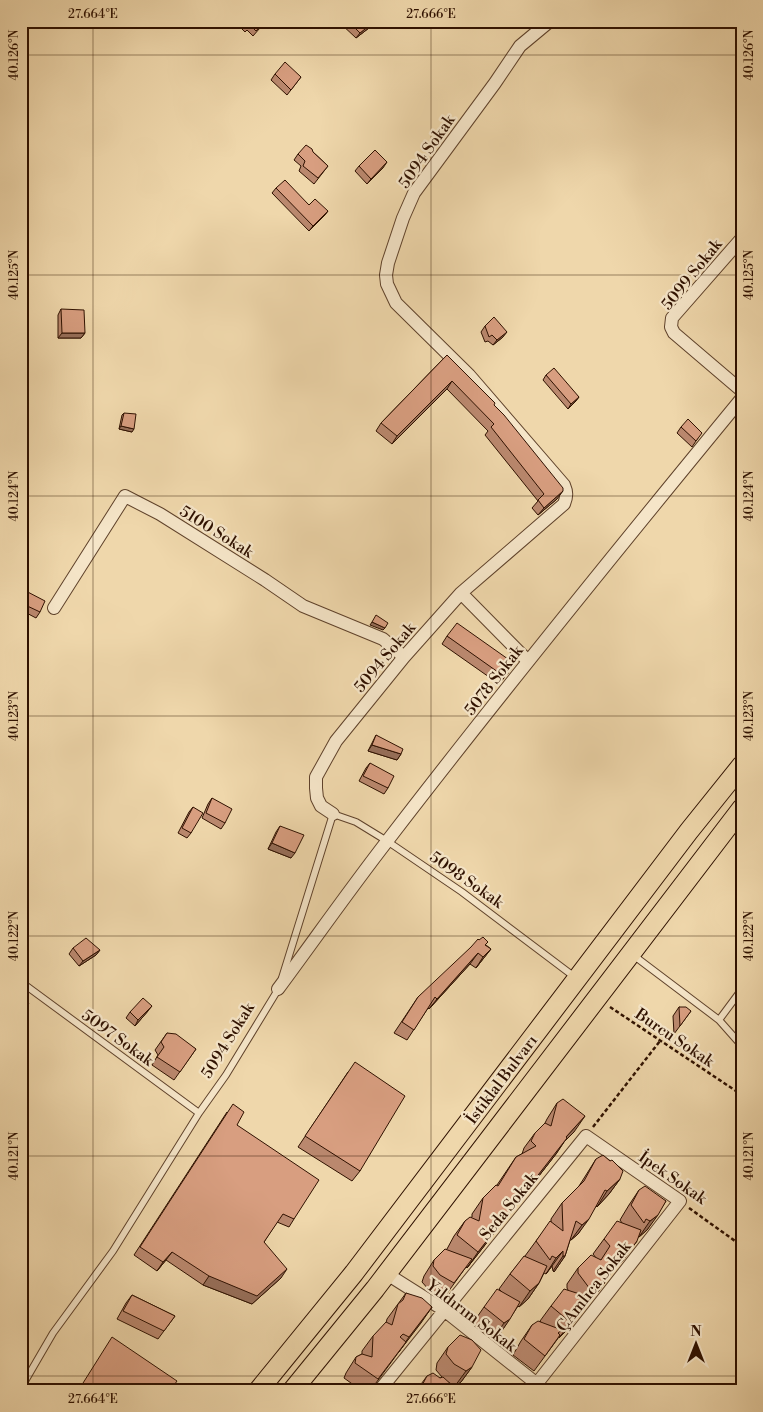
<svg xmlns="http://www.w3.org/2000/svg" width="763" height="1412" font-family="'Libre Bodoni',serif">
<rect width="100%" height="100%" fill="#efd7ab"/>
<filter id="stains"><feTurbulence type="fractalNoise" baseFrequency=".004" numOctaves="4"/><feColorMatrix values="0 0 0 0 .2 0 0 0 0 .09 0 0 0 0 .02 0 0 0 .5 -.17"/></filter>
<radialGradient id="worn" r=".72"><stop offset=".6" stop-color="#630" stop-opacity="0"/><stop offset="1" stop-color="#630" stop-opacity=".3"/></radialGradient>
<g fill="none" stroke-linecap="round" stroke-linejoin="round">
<defs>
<path id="service" d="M633 955 719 1020 742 1046
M282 978 333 814 356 822 387 841 462 892 576 978
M21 982 199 1113
M719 1020 742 989
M21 1388 53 1333 113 1251 199 1113 226 1075 279 988"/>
<path id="minor" d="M742 238 672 318 671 327 674 333 742 391
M461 593 528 661
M54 608 125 496 160 514 265 580 303 606 383 639 404 657
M333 814 321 806 317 798 316 788V777L336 741 404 657 461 593 564 504C567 496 567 492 564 485L469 375 396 303 387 284 386 275 388 263 403 218 414 193 495 83 520 46 550 21
M278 989C315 939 350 889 388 840 503 690 622 544 742 398
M387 1274 444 1310 537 1384
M379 1391 586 1136 680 1201 531 1391"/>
<path id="primary" d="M258 1391 354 1273 689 831 742 765
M292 1391 375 1289 742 808"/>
</defs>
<!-- service casing -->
<use href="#service" stroke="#5f422b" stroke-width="8"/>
<!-- minor casing -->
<use href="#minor" stroke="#5f422b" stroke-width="14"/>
<!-- primary casing -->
<use href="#primary" stroke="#2f1100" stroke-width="21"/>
<!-- path -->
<path stroke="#2f1100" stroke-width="2.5" stroke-dasharray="4 2.5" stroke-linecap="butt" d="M610 1007 742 1095
M593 1127 660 1041
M689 1208 742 1246"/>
<!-- service -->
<use href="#service" stroke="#f5e5c8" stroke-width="6"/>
<!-- minor -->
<use href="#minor" stroke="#f5e5c8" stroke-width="12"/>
<!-- primary -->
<use href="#primary" stroke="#efd7ab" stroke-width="19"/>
</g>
<!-- wall -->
<path fill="#ba886e" stroke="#2f1100" d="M234 21H266L253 36 247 30 245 32Z
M341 21H378L356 38 340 23Z
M275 74 301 77 287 95 271 80Z
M313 152 328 166 314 184 299 171 301 166 294 160 298 154Z
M359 166 383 168 367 184 355 171Z
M276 188 309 205 328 211 324 216 309 231 272 193Z
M61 309 85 333 81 338H58V315Z
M485 326 503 337 493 345 488 341 485 342 481 332Z
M447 355 494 405 557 499 538 515 532 508 538 501 485 435 488 431 447 389 392 444 376 431 381 423Z
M546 375 579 397 575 402 568 409 543 380Z
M124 413 132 432 119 429 122 415Z
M681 427 698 438 692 447 677 433Z
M21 591 40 612 36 618 21 610Z
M447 636 509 672 499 684 442 644Z
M376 735 401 754 397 760 368 751Z
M370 763 388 788 384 794 359 781 366 768Z
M212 798 225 823 221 829 202 818 208 804Z
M193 807 191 833 187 838 178 833 189 812Z
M280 826 291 858 268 849 276 832Z
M486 945 491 949 483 959 476 968 470 964 429 1009 428 1008 407 1040 394 1033 418 997Z
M73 948 100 950 96 955 79 966 69 954Z
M679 1007 691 1011 674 1034 673 1016Z
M148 1011 135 1026 126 1018 130 1012Z
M167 1033 196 1049 174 1080 152 1065 158 1055 155 1050Z
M348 1072 360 1171 352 1181 298 1147Z
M557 1103 574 1132 564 1142 556 1154 467 1268 466 1267 443 1299 429 1290 422 1282 424 1276 434 1260 447 1249 454 1236 465 1221 472 1217V1214L483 1198 497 1185 516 1157 522 1154 524 1148 535 1133 545 1123 547 1119Z
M227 1112 237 1125 294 1219 289 1227 277 1222 264 1242 281 1278 252 1304 203 1285 166 1260 157 1271 134 1255Z
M596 1159 620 1179 609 1194 597 1207 596 1206 578 1234 571 1240H570L565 1256 554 1272 553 1271 552 1266 546 1274 544 1273 539 1283 528 1299 519 1307 518 1306 499 1335 493 1339 473 1323 484 1307 502 1292 499 1289 510 1274 525 1256 536 1241 551 1222V1219L562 1203 579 1186 586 1175Z
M639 1190 666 1201 647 1230 639 1237V1236L626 1257 620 1264 613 1271H612L599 1291 583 1307 573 1324 559 1337 534 1371 513 1355 521 1341 532 1325 542 1323 540 1321 551 1306 568 1290 567 1288V1284L578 1268 596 1258 593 1254 604 1239 622 1223 620 1220 629 1205Z
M406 1293 432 1307 370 1391H362L344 1378 346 1373 356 1357 362 1354V1351L373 1336 386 1323 387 1319Z
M132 1295 175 1316 158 1339 117 1319 126 1303Z
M448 1347 472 1367 461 1382 455 1386 448 1382 452 1391H416L427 1376 440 1378 442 1377 436 1370 437 1363Z"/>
<!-- shaded-wall -->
<path fill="#976f5a" stroke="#2f1100" d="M375 21H378L356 38 360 33Z
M387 162 383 168 367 184 371 179Z
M328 211 324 216 309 231 313 226Z
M507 332 503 337 493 345 497 340Z
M62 333H85L81 338H58Z
M452 381 447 389 392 444 397 436Z
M579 397 575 402 568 409 571 404Z
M121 426 134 429 132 432 119 429Z
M563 491 557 499 538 515 544 508Z
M372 622 385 628 383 630 370 625Z
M372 745 401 754 397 760 368 751Z
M272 843 295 853 291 858 268 849Z
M491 949 483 959 476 968 483 957Z
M100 950 96 955 79 966 83 961Z
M478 953 470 964 429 1009 437 999Z
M152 1006 148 1011 135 1026 138 1020Z
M585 1116 574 1132 564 1142 556 1154 467 1268 478 1252 566 1137Z
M620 1179 609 1194 597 1207 607 1191Z
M658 1215 647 1230 639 1237 650 1221Z
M589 1219 578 1234 571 1240 582 1225Z
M637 1241 620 1264 613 1271 624 1256Z
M563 1251 552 1266 546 1274 556 1258Z
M172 1252 166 1260 157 1271 163 1262Z
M563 1256H565L554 1272 553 1271Z
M287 1269 281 1278 252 1304 203 1285 209 1276Z
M610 1275 599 1291 582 1308 584 1309 573 1324 559 1338 593 1293Z
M539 1283 528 1299 519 1307 530 1291Z
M432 1307 421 1323 398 1353 409 1337Z
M510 1319 499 1335 493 1339 504 1323Z
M472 1367 461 1382 455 1386 466 1371Z"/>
<!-- building -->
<path fill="#d89e80" stroke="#2f1100" d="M243 21H265L256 31 250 25 249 26Z
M348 21H375L360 33Z
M285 62 301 77 291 90 275 74Z
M306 145 312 149 313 152 328 166 318 178 303 166 305 161 298 154Z
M375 150 387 162 371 179 359 166Z
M285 180 309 205 315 199 328 211 313 226 276 188Z
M61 309 84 310 85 333H62Z
M494 317 507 332 497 340 492 335 489 337 485 326Z
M447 355 495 403 494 405 504 415 563 488V491L544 508 538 500 544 494 491 427 494 424 452 381 397 436 381 423Z
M554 368 579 397 571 404 546 375Z
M124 413 136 414 134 429 121 426Z
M688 419 702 433 696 441 681 427Z
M22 589 45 601 40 612 21 603V591Z
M376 615 388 623 385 628 372 622Z
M457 623 515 664 505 677 447 636Z
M376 735 403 749 401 754 372 745Z
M370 763 394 776 388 788 363 776Z
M212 798 232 809 225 823 206 813Z
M193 807 203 813 191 833 182 828Z
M280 826 304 835 295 853 272 843Z
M483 937 488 942 485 945 491 949 483 957 478 953 437 999 435 997 414 1030 402 1022 418 997 471 947 478 939 479 940Z
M86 938 100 950 83 961 73 948Z
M21 998 29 1003 22 1013 21 1012Z
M143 998 152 1006 138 1020 130 1012Z
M679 1007H686L691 1011 680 1026Z
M167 1033 176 1034 196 1049 180 1072 157 1057 164 1047 161 1042Z
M355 1062 405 1096 360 1171 305 1136Z
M563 1099 585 1116 566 1137 567 1138 478 1252 457 1235 465 1221 470 1217 479 1221 483 1198 496 1185 498 1186 516 1157 536 1146 531 1141 535 1133 545 1123 551 1126 557 1103Z
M233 1104 244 1112 237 1125 319 1180 294 1219 283 1214 264 1242 287 1269 257 1296 209 1276 172 1252 163 1262 140 1247Z
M603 1155 610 1161 612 1160 623 1171 620 1179 607 1191 605 1190 589 1219 582 1225 576 1221 565 1256H563V1251L556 1258 552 1256 550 1260 536 1241 550 1221 563 1231 562 1203 584 1181 596 1159Z
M645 1186 666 1201 658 1215 650 1221 646 1219 644 1223 631 1205 639 1190Z
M617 1221 641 1230 637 1241 631 1249 624 1256 618 1253 610 1275 593 1293 578 1273V1268L591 1255 601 1260 610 1246 604 1239Z
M445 1249 472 1259 454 1283 440 1275 433 1266 434 1260Z
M524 1256 547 1266 539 1283 530 1291 510 1274Z
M497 1289 520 1302 510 1319 504 1323 484 1307Z
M564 1289 589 1297 585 1301 586 1302 583 1307 584 1309 570 1322 551 1306Z
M406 1293 422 1298 432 1307 409 1337 403 1334 400 1337 406 1342 378 1379 355 1363 356 1357 362 1354 372 1357 373 1336 386 1322 392 1325 398 1304 403 1300Z
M132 1295 175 1316 164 1331 123 1311Z
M538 1321 562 1330 558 1333 560 1335 545 1356 524 1339 532 1325Z
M460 1335 472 1340 481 1350 472 1367 466 1371 454 1364 446 1354 448 1347Z
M112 1337 177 1381 170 1391H78Z
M433 1373 440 1378 443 1377 454 1387 452 1391H419L427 1376Z"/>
<!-- ticks -->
<path fill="none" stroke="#2f1100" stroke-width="1" stroke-opacity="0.45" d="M93 21V1391M431 21V1391M21 55H742M21 275H742M21 496H742M21 716H742M21 936H742M21 1156H742M21 1376H742"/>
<g text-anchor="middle" stroke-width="4.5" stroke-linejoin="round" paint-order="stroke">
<!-- street labels -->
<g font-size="16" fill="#2f1100" stroke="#f5e5c8">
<text transform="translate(426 151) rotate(-55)" y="6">5094 Sokak</text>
<text transform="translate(691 274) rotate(-51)" y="6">5099 Sokak</text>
<text transform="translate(217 531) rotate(32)" y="6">5100 Sokak</text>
<text transform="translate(384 657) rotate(-50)" y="6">5094 Sokak</text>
<text transform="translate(493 680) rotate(-52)" y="6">5078 Sokak</text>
<text transform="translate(467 879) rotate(35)" y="6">5098 Sokak</text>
<text transform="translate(118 1037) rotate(36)" y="6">5097 Sokak</text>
<text transform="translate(675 1037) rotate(34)" y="6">Burcu Sokak</text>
<text transform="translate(227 1040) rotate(-58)" y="6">5094 Sokak</text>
<text transform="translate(501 1079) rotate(-53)" y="6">İstiklal Bulvarı</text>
<text transform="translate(673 1177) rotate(35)" y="6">İpek Sokak</text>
<text transform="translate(508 1206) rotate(-51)" y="6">Seda Sokak</text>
<text transform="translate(593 1286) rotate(-52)" y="6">ÇAmlıca Sokak</text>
<text transform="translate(472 1315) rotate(37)" y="6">Yıldırım Sokak</text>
</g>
</g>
<!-- margin -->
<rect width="763" height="1412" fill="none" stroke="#efd7ab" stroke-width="55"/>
<!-- north arrow -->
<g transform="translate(696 1344)" stroke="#f5e5c8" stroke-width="4" paint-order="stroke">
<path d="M0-4L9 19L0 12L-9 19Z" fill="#2f1100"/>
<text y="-8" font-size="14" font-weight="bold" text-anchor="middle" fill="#2f1100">N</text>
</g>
<rect x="28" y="28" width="708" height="1356" fill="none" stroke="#2f1100" stroke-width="2"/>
<g font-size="12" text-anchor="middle" fill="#2f1100">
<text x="93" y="18">27.664°E</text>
<text x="431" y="18">27.666°E</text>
<text transform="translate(14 55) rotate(-90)" y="4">40.126°N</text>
<text transform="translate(749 55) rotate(-90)" y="4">40.126°N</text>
<text transform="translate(14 275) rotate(-90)" y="4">40.125°N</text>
<text transform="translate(749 275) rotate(-90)" y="4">40.125°N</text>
<text transform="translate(14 496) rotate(-90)" y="4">40.124°N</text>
<text transform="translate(749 496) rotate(-90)" y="4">40.124°N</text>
<text transform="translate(14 716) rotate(-90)" y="4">40.123°N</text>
<text transform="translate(749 716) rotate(-90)" y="4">40.123°N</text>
<text transform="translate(14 936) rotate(-90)" y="4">40.122°N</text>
<text transform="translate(749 936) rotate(-90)" y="4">40.122°N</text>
<text transform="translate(14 1156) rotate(-90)" y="4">40.121°N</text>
<text transform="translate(749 1156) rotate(-90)" y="4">40.121°N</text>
<text x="93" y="1403">27.664°E</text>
<text x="431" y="1403">27.666°E</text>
</g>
<rect width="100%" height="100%" filter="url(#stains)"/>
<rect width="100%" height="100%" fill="url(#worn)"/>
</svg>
